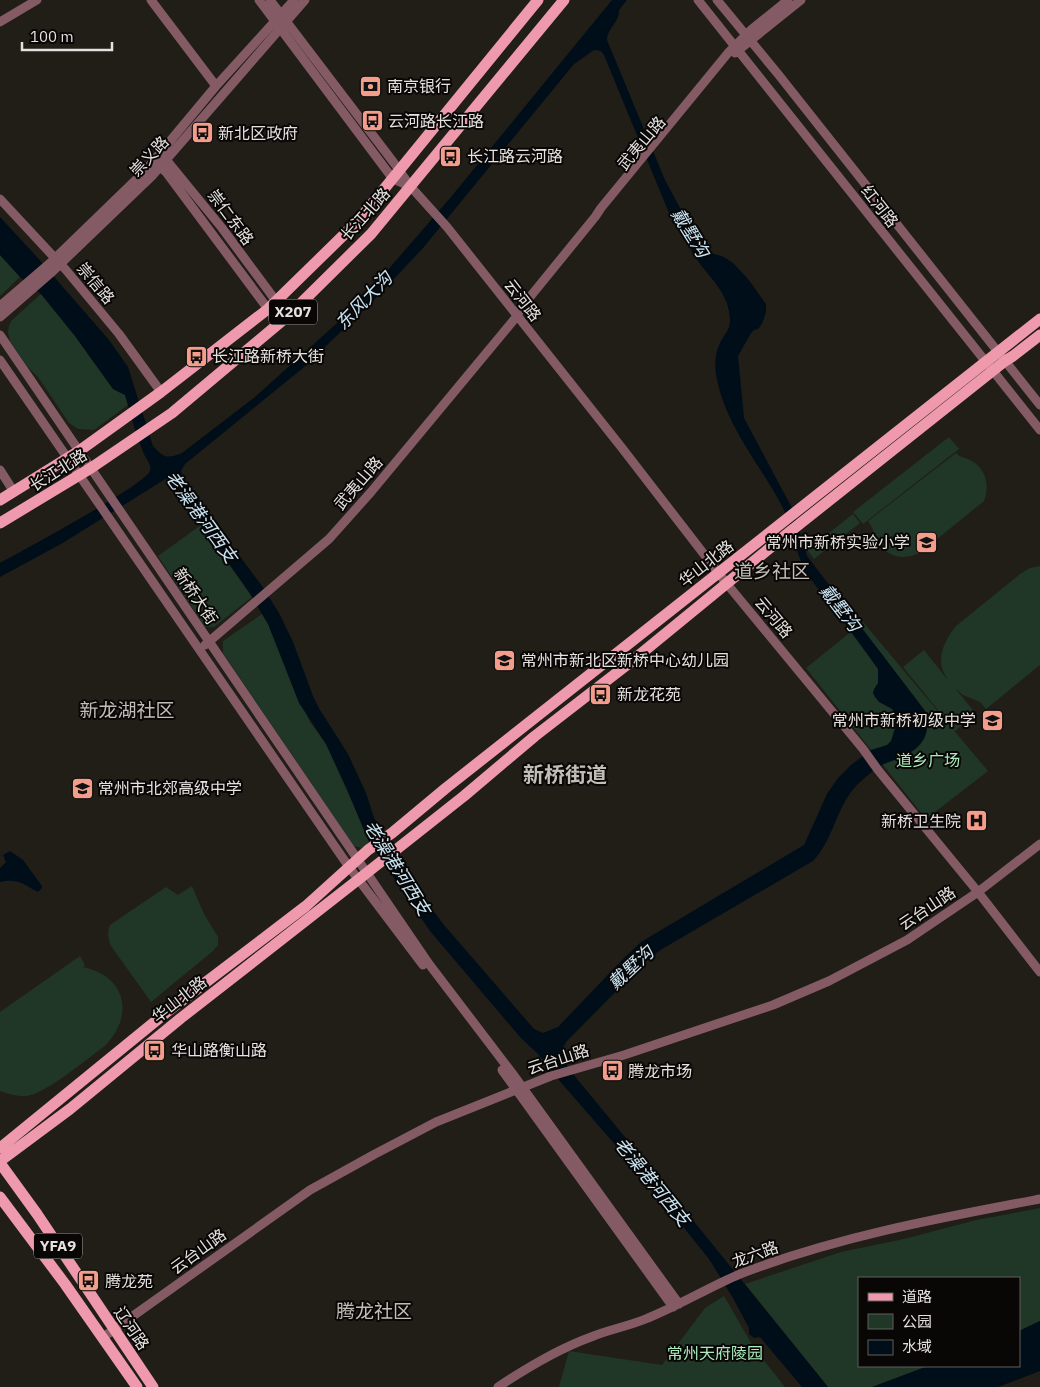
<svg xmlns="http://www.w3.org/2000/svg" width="1040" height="1387" font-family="'IBM Plex Sans','Noto Sans SC',sans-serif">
<rect width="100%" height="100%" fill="#211d17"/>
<!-- green -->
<path fill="#203727" d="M0 255 20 277 0 296Z
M41 294 75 336 113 389 125 395 128 405 94 430 78 429 69 423 38 377 27 366 10 341 8 333 9 326 11 321Z
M949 437 959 449 863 524 853 512Z
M956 453C960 458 964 457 970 460 986 468 990 485 984 501L921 552C906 560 889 559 879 543 874 536 874 529 868 521Z
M853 514 860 523 814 559 807 550Z
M201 525 252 597 214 627H205L158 556Z
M1040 566V665L986 709 980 702 963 695 955 688 976 714 955 731 903 667 924 650 947 679C946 676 943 672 942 668 938 653 947 637 956 626L1020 574 1030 568Z
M262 614 268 624 310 722 326 744 370 842 362 848 354 846 223 653V641Z
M863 622 988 771 926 819 806 668Z
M192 886 204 914 218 937V945L213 951 151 1002 111 946C108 938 107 933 110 925L166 887 178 895Z
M80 956 85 965 83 967C125 976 135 1013 106 1045 88 1058 47 1093 27 1096 18 1097 9 1094 0 1091V1012Z
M1040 1208V1321L1019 1331V1278H859V1366H928L872 1387H828L745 1284 841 1252 904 1239 976 1220Z
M724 1296 754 1348 785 1387H559L569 1351 662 1365 705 1308Z"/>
<!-- water -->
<path fill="#000e19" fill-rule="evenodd" d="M612 0H627L619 10C620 22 607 28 607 40L665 180 696 238 711 253 724 257 733 263 748 279 766 304V312L762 324 758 329 754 330 751 333 738 356 744 418 792 508 807 556 926 712C933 746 911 754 884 764 876 767 866 777 860 782 836 804 835 838 813 861L662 949 647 960 566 1042 563 1048 564 1061 577 1079 649 1166 828 1387H802L760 1337 754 1338 749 1334V1328L733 1298 709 1259 639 1172 564 1086 538 1054 520 1037 430 931 368 840 347 789 326 744 299 703 268 624 249 592 172 483 167 478 61 544 0 577V563C20 552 145 485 150 471 152 465 146 459 144 454 136 435 131 415 125 395L113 389 75 336 41 294 20 277 0 255V217L36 256 109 340 128 367 153 446C164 458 167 459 182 453L255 397 336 324 380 279 451 197ZM594 50 601 51 604 55 669 213C679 229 688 246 698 261 712 281 729 293 730 320 730 331 724 334 720 343 710 363 718 387 725 406 739 442 765 473 783 508 793 528 795 552 806 572 812 582 821 592 829 602 845 624 862 647 878 669V683L874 689 873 693 875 697 879 702 892 709 896 716 895 728 891 741 887 745 871 750 851 765 838 778 827 794 804 845 641 942 625 957 558 1027 543 1033 534 1029 444 925 425 900 406 864 374 818 366 793 348 754 320 710 313 696 293 642 279 613 262 586 191 491 183 479 181 471 185 464 303 368 374 300 423 248 574 64Z
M10 851 23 860 42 886V888L38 892C23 884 18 878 0 882V868L6 862 3 855Z
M1040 1321V1371L998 1387H872L928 1366H1019V1331Z"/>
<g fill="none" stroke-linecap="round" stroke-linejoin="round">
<!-- minor -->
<path stroke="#845b64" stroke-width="9" d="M151 0 216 86
M259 0 393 179 411 187
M270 0 394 163 411 187 447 227 622 448 727 584 863 749 878 770 978 892 1040 972
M698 0 1040 430
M717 0 778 74 1040 405
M0 22 37 0
M735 53 801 0
M164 157 222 228 276 301
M158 165 166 172 268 309
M0 199 66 270 119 334 161 392
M0 306 49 264 146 170 216 86 294 0
M0 317 53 271 152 176 305 0
M0 335 429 964 512 1073 679 1304
M0 360 349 867 423 965
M0 470 14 492
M205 645 329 539 371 492 517 316 521 308 595 217 601 208 728 53 752 29 788 0
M502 1070 673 1307
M102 1338 310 1190 375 1154 436 1122 551 1076 624 1055 773 1005 829 981 907 940 978 892 1040 844
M498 1387C528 1367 558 1349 591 1337 610 1329 630 1326 648 1318 680 1305 709 1287 740 1274 836 1237 939 1218 1040 1199"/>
<!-- major -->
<path stroke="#ee99ac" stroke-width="11" d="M0 500 79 451 161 392 268 309 358 221 538 0
M0 523 91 468 172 413 289 315 371 234 564 0
M0 1148 168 1011 306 906 368 850 392 833 446 788 1040 319
M0 1161 70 1109 181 1018 359 879 464 796 535 736 632 661 787 534 1005 361 1013 356 1040 335
M0 1163 37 1214 153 1387
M0 1197 65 1284 137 1387"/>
</g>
<!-- icons -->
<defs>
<symbol id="bank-square" viewBox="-11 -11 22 22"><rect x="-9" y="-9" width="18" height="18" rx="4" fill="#f49d8b" stroke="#090706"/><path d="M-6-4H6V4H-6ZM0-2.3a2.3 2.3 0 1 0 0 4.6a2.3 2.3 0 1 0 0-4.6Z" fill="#111"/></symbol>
<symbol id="bus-square" viewBox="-11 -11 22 22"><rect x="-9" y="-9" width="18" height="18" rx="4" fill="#f49d8b" stroke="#090706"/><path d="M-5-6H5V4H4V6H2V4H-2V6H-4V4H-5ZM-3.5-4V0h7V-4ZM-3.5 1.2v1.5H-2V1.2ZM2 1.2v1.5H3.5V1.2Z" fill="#111"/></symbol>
<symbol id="school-square" viewBox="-11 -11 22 22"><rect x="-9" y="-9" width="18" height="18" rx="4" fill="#f49d8b" stroke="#090706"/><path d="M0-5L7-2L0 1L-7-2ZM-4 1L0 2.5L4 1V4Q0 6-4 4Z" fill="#111"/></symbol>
<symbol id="hospital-square" viewBox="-11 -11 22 22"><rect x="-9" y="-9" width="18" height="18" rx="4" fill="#f49d8b" stroke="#090706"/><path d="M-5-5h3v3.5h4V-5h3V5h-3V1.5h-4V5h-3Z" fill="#111"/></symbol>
</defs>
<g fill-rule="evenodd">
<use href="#bank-square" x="358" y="74" width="25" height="25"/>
<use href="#bus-square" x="360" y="108" width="25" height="25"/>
<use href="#bus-square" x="190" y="120" width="25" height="25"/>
<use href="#bus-square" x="438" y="144" width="25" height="25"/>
<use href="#bus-square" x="184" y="344" width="25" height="25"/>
<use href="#school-square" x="914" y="530" width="25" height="25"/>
<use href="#school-square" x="492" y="648" width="25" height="25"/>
<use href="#bus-square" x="588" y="682" width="25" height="25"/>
<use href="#school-square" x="980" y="708" width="25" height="25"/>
<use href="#school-square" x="70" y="776" width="25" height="25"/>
<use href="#hospital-square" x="964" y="808" width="25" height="25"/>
<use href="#bus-square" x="142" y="1038" width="25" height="25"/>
<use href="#bus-square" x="600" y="1058" width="25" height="25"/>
<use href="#bus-square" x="76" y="1268" width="25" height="25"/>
</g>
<g text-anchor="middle" stroke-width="4" stroke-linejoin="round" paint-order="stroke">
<!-- shield labels -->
<g fill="#090706" stroke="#a2a09d" stroke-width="1">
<rect x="269" y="299.5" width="48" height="25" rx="4"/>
<rect x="34" y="1233.5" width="48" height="25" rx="4"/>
</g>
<g font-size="15" font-weight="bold" fill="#e4e1de">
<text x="293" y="317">X207</text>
<text x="58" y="1251">YFA9</text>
</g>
<!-- poi labels -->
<g font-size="16" fill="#e4e1de" stroke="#090706" text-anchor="start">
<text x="387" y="92">南京银行</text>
<text x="388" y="127">云河路长江路</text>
<text x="218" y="139">新北区政府</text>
<text x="467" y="162">长江路云河路</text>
<text x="212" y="362">长江路新桥大街</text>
<text x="910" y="548" text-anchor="end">常州市新桥实验小学</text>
<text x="521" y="666">常州市新北区新桥中心幼儿园</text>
<text x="617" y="700">新龙花苑</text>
<text x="976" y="726" text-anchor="end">常州市新桥初级中学</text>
<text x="98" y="794">常州市北郊高级中学</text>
<text x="961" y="827" text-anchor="end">新桥卫生院</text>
<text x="171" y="1056">华山路衡山路</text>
<text x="628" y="1077">腾龙市场</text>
<text x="105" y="1287">腾龙苑</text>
</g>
<!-- street labels -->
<g font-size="16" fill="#e4e1de" stroke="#090706">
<text transform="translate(641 143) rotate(-50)" y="6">武夷山路</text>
<text transform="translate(149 156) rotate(-47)" y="6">崇义路</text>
<text transform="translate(880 206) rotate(52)" y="6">红河路</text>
<text transform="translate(365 214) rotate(-48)" y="6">长江北路</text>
<text transform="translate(231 217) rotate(53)" y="6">崇仁东路</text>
<text transform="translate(96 283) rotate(50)" y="6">崇信路</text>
<text transform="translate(523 300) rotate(52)" y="6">云河路</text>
<text transform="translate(58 470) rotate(-32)" y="6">长江北路</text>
<text transform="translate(358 483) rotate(-49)" y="6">武夷山路</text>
<text transform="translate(706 563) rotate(-38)" y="6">华山北路</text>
<text transform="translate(196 596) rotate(56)" y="6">新桥大街</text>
<text transform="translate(774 617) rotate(50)" y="6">云河路</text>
<text transform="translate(927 908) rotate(-34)" y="6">云台山路</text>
<text transform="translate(179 999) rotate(-38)" y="6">华山北路</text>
<text transform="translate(558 1059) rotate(-18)" y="6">云台山路</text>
<text transform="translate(198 1251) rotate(-36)" y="6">云台山路</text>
<text transform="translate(755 1254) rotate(-20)" y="6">龙六路</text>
<text transform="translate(132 1328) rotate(56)" y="6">辽河路</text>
</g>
<!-- park labels -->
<g font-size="16" fill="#aaeabb" stroke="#090706">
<text x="928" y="766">道乡广场</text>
<text x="715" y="1359">常州天府陵园</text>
</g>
<!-- water labels -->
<g font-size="18" font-style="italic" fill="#c9e5f5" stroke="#090706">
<text transform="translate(690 233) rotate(58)" y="6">戴墅沟</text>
<text transform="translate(364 301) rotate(-46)" y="6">东风大沟</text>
<text transform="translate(201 517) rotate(54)" y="6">老澡港河西支</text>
<text transform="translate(840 608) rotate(52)" y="6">戴墅沟</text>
<text transform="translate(397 868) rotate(58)" y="6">老澡港河西支</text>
<text transform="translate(631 968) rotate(-43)" y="6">戴墅沟</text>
<text transform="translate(652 1182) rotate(51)" y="6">老澡港河西支</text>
</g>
<!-- quarter labels -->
<g font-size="19" fill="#c2bdb6" stroke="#090706">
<text x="772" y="578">道乡社区</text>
<text x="127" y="717">新龙湖社区</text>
<text x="374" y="1318">腾龙社区</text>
</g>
<!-- district labels -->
<g font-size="21" font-weight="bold" fill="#c2bdb6" stroke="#090706">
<text x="565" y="782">新桥街道</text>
</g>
</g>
<!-- legend -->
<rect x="858" y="1277" width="162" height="90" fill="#090706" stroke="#615e5c"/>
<rect x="868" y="1293" width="25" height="8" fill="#ee99ac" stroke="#615e5c"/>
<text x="902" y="1302" font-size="15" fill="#e4e1de">道路</text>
<rect x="868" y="1314" width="25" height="15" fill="#203727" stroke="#615e5c"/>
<text x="902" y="1327" font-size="15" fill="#e4e1de">公园</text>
<rect x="868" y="1340" width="25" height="15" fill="#000e19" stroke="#615e5c"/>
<text x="902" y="1352" font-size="15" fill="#e4e1de">水域</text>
<!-- scale -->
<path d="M22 42v8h90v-8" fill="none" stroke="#e4e1de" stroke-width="2.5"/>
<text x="30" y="42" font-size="15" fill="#e4e1de" stroke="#090706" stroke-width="4" paint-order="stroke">100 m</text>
</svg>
